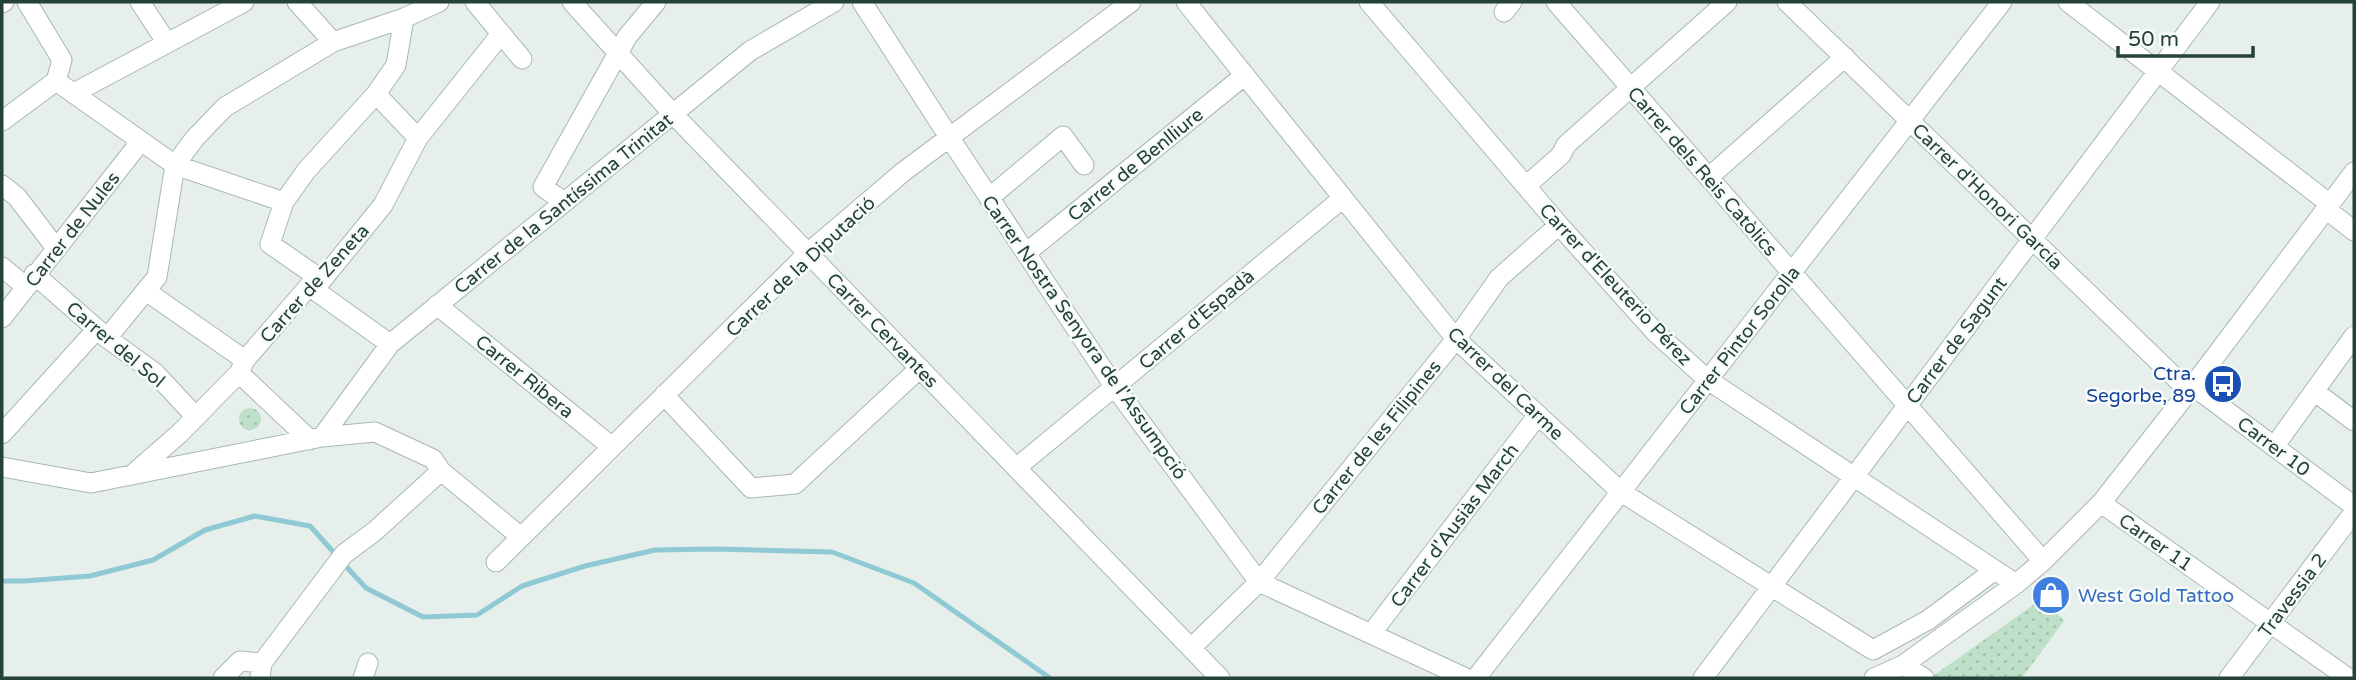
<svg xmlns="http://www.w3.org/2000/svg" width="2356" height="680" font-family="'Varela Round',sans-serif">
<defs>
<pattern id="park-dots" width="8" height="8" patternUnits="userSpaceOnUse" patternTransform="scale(1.75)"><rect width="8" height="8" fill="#bfe0c8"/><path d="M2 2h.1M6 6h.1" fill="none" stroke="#a4c1ad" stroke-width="1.8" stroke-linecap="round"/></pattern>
</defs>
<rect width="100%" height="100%" fill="#e6efeb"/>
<!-- park -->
<path fill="url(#park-dots)" d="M239 419a11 11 0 1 1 22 0a11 11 0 1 1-22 0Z
M2043 598 2064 621 2022 678H1936L1933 676Z"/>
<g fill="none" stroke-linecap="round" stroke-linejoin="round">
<!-- stream -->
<path stroke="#8ec9d4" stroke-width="5" d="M343 563 366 588 423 617 477 615 522 586 585 566 655 550 715 549 832 552 914 583 1050 678
M2 581H24L90 576 153 560 205 530 255 516 310 526 337 556"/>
<defs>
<path id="minor" d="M27 2 62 60 56 81
M140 2 167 43
M297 2 333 42
M475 2 522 59
M572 2 673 114 1220 678
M862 2 949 137 1114 386 1259 582 1466 678
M1186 2 1456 339 1621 492 1873 650 1928 620 1995 570
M1369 2 1559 225 1656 333 1708 380 2016 584
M1556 2 2043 561
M1787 2 2189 391
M2068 2 2330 204
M2 3 4 2
M1504 12 1512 2
M56 81 175 165 284 202
M74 93 244 2
M376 94 418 138
M2 121 56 81
M1709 177 1845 57
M2 185 17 197 56 248
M1526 186 1561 155 1566 145 1727 2
M989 198 1063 136 1084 165
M564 202 543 187 627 37 656 2
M2326 209 2354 231
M1026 253 1245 75
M2 267 26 287
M34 274 107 338 155 373 196 417
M322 280 270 244 284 202 306 171 376 94 396 65 404 18
M309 286 390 344
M146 291 245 360
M437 305 612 447
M2 318 141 141
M107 338 157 277 175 165 195 138 225 107 333 42 404 18 439 2
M239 373 310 440
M2193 386 2354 506
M2314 391 2354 421
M664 395 751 488 795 484 920 368
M2 434 97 329
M322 437 390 344 750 51 834 2
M2274 447 2354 336
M2 467 91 483 322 437 375 432 433 459 441 471 521 537
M1016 468 1343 198
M132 475 179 434 239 373 245 360 309 286 322 280 383 205 418 138 501 34
M2101 503 2348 678
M496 562 808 253 903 172 1131 2
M1371 634 1538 415
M1191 648 1259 582 1456 339 1499 278 1559 225
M1903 665 1924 678
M223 678 240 661 262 663
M260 678 262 663 344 554 375 531 441 471
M363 678 368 663
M1476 678 2002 2
M1703 678 2210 2
M1874 678 1903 665 2016 584 2043 561 2101 503 2189 391 2354 172
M2229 678 2354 512"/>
</defs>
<!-- minor casing -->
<use href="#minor" stroke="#a8b8b2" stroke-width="21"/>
<!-- minor -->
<use href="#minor" stroke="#fff" stroke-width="19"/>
</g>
<!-- icons -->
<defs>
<symbol id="bus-disc" viewBox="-11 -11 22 22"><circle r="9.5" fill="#1a4fb4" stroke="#f7fbf9"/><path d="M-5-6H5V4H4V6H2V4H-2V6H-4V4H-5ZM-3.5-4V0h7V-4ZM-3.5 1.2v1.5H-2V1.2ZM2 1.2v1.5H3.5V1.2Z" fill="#fff"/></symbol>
<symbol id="shop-disc" viewBox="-11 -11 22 22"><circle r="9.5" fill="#3f7fe0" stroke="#f7fbf9"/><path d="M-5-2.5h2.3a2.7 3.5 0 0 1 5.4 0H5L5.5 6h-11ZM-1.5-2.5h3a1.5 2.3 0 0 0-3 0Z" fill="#fff"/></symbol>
</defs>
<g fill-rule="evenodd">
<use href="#bus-disc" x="2201" y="362" width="44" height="44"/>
<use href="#shop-disc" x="2029" y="573" width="44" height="44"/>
</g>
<g text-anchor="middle" stroke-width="5" stroke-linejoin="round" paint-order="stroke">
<!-- street labels -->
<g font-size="19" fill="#24423a" stroke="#f7fbf9">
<text transform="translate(1135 164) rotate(-39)" y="7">Carrer de Benlliure</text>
<text transform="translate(1703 171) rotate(49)" y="7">Carrer dels Reis Catòlics</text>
<text transform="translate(1988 196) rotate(44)" y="7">Carrer d'Honori García</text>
<text transform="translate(563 203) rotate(-39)" y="7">Carrer de la Santíssima Trinitat</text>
<text transform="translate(72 229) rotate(-52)" y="7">Carrer de Nules</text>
<text transform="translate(800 266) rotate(-43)" y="7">Carrer de la Diputació</text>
<text transform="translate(314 283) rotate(-48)" y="7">Carrer de Zeneta</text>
<text transform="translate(1616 284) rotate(47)" y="7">Carrer d'Eleuterio Pérez</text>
<text transform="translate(1196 319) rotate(-40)" y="7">Carrer d'Espadà</text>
<text transform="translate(883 330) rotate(46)" y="7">Carrer Cervantes</text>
<text transform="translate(1085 337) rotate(55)" y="7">Carrer Nostra Senyora de l'Assumpció</text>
<text transform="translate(1739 340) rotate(-52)" y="7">Carrer Pintor Sorolla</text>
<text transform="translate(1956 340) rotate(-53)" y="7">Carrer de Sagunt</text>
<text transform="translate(116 344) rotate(40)" y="7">Carrer del Sol</text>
<text transform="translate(525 376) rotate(39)" y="7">Carrer Ribera</text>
<text transform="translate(1506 383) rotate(44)" y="7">Carrer del Carme</text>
<text transform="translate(1376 437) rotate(-51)" y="7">Carrer de les Filipines</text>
<text transform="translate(2274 446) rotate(37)" y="7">Carrer 10</text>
<text transform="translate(1454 525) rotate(-53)" y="7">Carrer d'Ausiàs March</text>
<text transform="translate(2156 542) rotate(35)" y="7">Carrer 11</text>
<text transform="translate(2292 595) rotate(-53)" y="7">Travessia 2</text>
</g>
<!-- transit labels -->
<g font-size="19" fill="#164399" stroke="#f7fbf9" text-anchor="end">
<text x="2196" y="380">Ctra.<tspan x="2196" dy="22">Segorbe, 89</tspan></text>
</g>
<!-- shop labels -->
<g font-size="19" fill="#366cbe" stroke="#f7fbf9" text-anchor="start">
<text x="2078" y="602">West Gold Tattoo</text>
</g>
</g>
<!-- border -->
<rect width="2356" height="680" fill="none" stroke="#24423a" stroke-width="7"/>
<!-- scale -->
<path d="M2118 46v10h135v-10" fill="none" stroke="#24423a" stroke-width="3.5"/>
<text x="2128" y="46" font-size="21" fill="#24423a" stroke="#f7fbf9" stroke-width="5" paint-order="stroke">50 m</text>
</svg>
